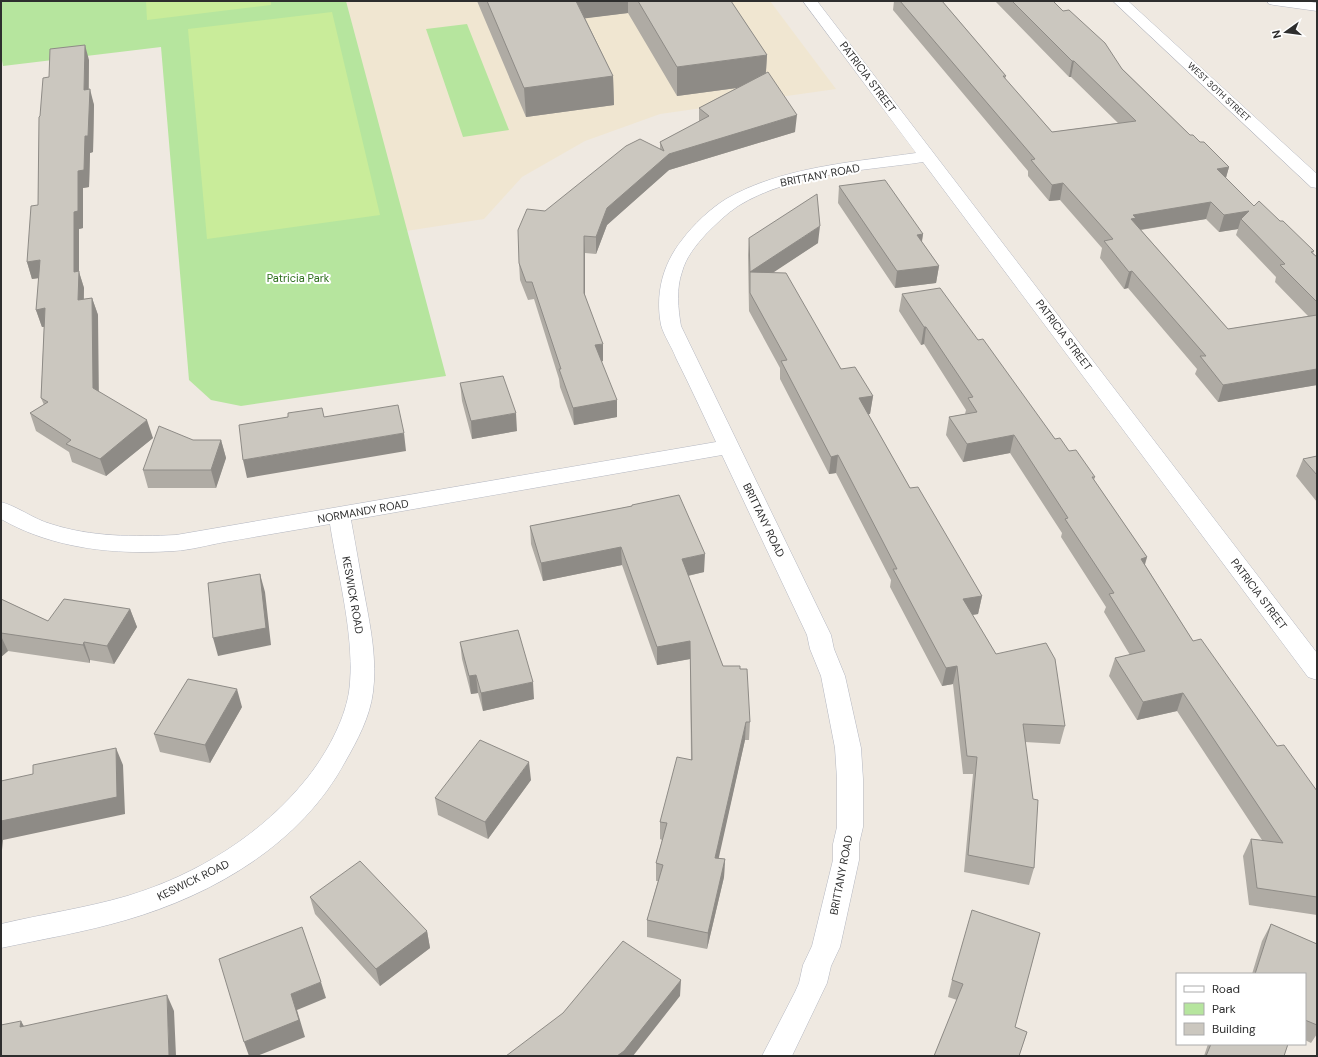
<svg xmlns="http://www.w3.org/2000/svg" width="1318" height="1057" font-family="'DM Sans',sans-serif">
<rect width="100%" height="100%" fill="#efe9e1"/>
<!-- education -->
<path fill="#f0e6d1" d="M346 1H770L836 89 660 114 585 141 522 177 484 219 406 231Z"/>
<!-- green -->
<path fill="#b6e59e" d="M1 1H346L446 376 241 406 211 400 189 380 161 47 3 66 1 55Z
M467 24 509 130 463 137 426 29Z"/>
<!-- pitch -->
<path fill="#c9ec9a" d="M146 1H271V5L147 20Z
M332 12 380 215 207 239 188 29Z"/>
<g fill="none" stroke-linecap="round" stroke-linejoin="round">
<defs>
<path id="minor" d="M803 1H817L1317 653V680L1308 677 923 162C862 171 792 173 738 206 726 214 716 224 706 234 696 245 686 257 682 272 676 289 678 308 681 326L831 635 834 649 845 676 861 748 863 779V827L859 844V860L840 947 831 966 827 983 792 1056H762L795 992 799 983 803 965 812 946 833 860V844L837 827V779L835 748 821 676 810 649 807 635 722 455 351 520C356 546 360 572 365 598 371 629 377 661 373 692 370 717 357 741 345 762 301 844 213 895 126 920 85 932 43 939 1 948V924C43 914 86 908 127 896 197 875 263 834 308 777 326 754 344 722 349 692 356 640 338 576 330 524 295 530 260 536 225 542 208 545 191 550 174 551 116 555 53 549 1 519V502C19 507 33 519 51 524 91 537 134 537 176 535L716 442C703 414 690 386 676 358 672 347 664 336 661 325 655 293 663 264 682 240 694 224 710 209 726 199 781 167 854 162 916 153Z
M1267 1H1305L1317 3V11L1274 5 1269 4Z"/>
<path id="secondary" d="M1113 1H1128L1317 174V188L1311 187Z"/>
</defs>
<!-- minor casing -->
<use href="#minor" stroke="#b4b7c1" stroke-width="1"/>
<!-- secondary casing -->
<use href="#secondary" stroke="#b4b7c1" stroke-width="1"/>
<!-- minor -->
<use href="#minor" fill="#fff" fill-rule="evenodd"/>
<!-- secondary -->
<use href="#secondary" fill="#fff" fill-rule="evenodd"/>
</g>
<!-- wall -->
<path fill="#afaba4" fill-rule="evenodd" d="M477 1H731L767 55 766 73 795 132 669 170 607 225 596 254 585 253V295L603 361 601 362 617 417 574 425 560 387 559 379 534 299 528 300 520 280 519 263 545 211 660 149V142L699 122V108L737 88 677 96 628 13 585 18 613 76 614 105 526 117Z
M894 1H942L1006 76 1005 79 1052 132 1118 123 1071 77H1069L995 1H1053L1190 135 1200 142 1229 167 1226 178 1254 206 1280 221 1314 251 1313 253 1317 257V385L1218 402 1195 374 1197 369 1128 288 1124 289 1100 258 1102 248 1060 200 1049 201 1028 176V171L893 10ZM1206 219 1219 232 1238 229 1236 235 1276 277 1275 282 1308 316 1228 329 1141 230Z
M89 60V90L94 105 93 152 90 153 89 187 83 188V228L79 229V272L84 288V299L92 298 98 315V391L153 438 106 476 72 462 69 452 36 431 30 413 44 405 41 398 44 327H42L36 310 39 278 32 279 27 262 38 205 40 116 49 77Z
M839 186 923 234 922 242 939 266 936 283 895 288 838 203Z
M749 238 818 243 773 272 841 369 873 396 870 414H868L910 488 982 596 978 614 972 615 996 654 1065 726 1060 744 1025 742 1034 868 1029 885 964 872 973 774H963L953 684 942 686 890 587 891 580 836 473 829 474 780 379V368L749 311 748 255Z
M902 294 978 340 1055 439 1069 451 1095 477 1094 480 1147 557 1145 565 1193 641 1277 746 1317 791V915L1249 905 1243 856 1251 839 1262 840 1177 711 1137 720 1109 676 1115 658 1130 655 1104 612 1106 607 1061 537 1062 533 1010 453 963 462 946 435 949 417 965 414 966 410 924 344 921 345 899 311Z
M460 383 517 431 472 439 462 401Z
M193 440H221L226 458 216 488H148L143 470Z
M1317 456V502L1296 476 1303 459Z
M632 505 704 572 688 576 723 666 740 669 750 722 749 740H745L718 858 725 859 724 877 707 949 647 937V920L658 881H656V863L662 840 660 839V822L691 760 690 659 657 665 622 565 543 581 531 544 530 526 632 506Z
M1 599 48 621 130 609 137 627 114 664 90 660V663L8 651 1 657Z
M460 642 534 699 483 711 478 693 471 694 462 659Z
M242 707 210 763 160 752 154 734Z
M531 780 488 839 438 815 435 798Z
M310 897 427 931 430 948 380 986 315 914Z
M1271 924 1317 944V1034L1311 1043 1305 1040V974H1252L1262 941Z
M1040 933 1015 1027 1027 1032 1019 1056H934L957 1000 948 997 952 980Z
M1208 1044H1288L1284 1056H1204Z"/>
<!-- shaded-wall -->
<path fill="#8e8b86" d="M572 1H628V13L572 20Z
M85 45 89 60 88 106 84 90Z
M767 55 765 84 677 96V67Z
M1072 61H1074L1071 77H1069Z
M613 76 614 105 526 117 524 88Z
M90 89 94 105 93 152 90 153 89 187 83 188V228L79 229V272L84 288 83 317 78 300 74 272V212L78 171 85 136Z
M797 115 795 132 669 170 607 225 596 254V237L607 208 669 154Z
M1229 167 1224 184 1217 169Z
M1063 183 1060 200 1049 201 1052 185Z
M1211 202 1206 219 1132 231 1131 219 1133 215Z
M1249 211 1241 219 1238 229 1219 232 1224 215Z
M820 226 818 243 750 288V272L749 289 750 272Z
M923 234 920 251 917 235Z
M584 236 585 253V310L584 293Z
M40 260 46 277 32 279 27 262Z
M939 266 936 283 895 288 897 271Z
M1132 271 1128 288 1124 289 1129 272Z
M92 298 98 315 99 405 93 388Z
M45 308 50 326 42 327 36 310Z
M924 327H926L924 344 921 345Z
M603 344V361L595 362V345Z
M1317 369V385L1218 402 1223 385Z
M873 396 870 414 857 416 859 398Z
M617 400V417L574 425 573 408Z
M516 413 517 431 472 439 471 421Z
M147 420 153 438 106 476 100 459Z
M404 433 406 451 247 478 243 460Z
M1014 435 1010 453 963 462 967 444Z
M221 440 226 458 216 488 211 470Z
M838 455 836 473 829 474 831 457Z
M621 547 622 565 543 581 541 563Z
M705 554 704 572 682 577V559Z
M1147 557 1141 575V559Z
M260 574 265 592 271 645 218 656 213 638Z
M982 596 978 614 959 617 963 599Z
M130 609 137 627 114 664 107 646Z
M1 636 8 651 1 657Z
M690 641V659L657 665V647Z
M84 642 90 660V663L83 645Z
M957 666 953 684 942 686 946 668Z
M476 675 478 693 471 694 469 676Z
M533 682 534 699 483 711 481 693Z
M237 689 242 707 210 763 205 745Z
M1183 693 1177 711 1137 720 1143 702Z
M746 722 745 740 715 875V858Z
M116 748 123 765 125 814 3 840 2 850H1V821Z
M529 762 531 780 488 839 485 822Z
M725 859 724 877 707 949 708 933Z
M427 931 430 948 380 986 376 969Z
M681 980 680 996 633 1056H617Z
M321 982 326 998 297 1010 305 1037 257 1056H249L244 1042 291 994Z
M167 995 174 1011 176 1056H169Z
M21 1021 30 1037 20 1027Z"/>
<!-- building -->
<path fill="#cbc7bf" stroke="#8e8b86" d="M487 1H576L613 76 524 88Z
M638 1H731L767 55 677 67Z
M900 1H942L1006 76H1003L1052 132 1136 121 1074 61H1072L1012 1H1053L1063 11 1069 10 1105 43 1122 69 1190 135H1193L1200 142H1204L1229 167 1217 169 1254 206 1259 201 1280 221H1283L1314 251 1311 252 1317 257V302L1280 265 1285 264 1241 219 1249 211 1224 215 1211 202 1133 215 1136 218 1131 219 1228 329 1317 315V369L1223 385 1200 356H1206L1132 271 1129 272 1104 241 1113 239 1063 183 1052 185 1031 160 1035 159Z
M85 45 84 90 90 89 88 136H85L84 170 78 171V211L74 212V272L79 271 78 300 92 298 93 388 147 420 100 459 66 444 71 440 30 413 48 402 41 398 45 308 36 310 40 260 27 262 31 206 38 205 39 117 40 116 43 78 49 77 50 49Z
M768 72 797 115 669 154 607 208 596 237 584 236V293L603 344 595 345 617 400 573 408 559 369H561L532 282H526L519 263 518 230 527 209 545 211 626 146 640 139 664 151 660 142 709 116 699 108Z
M885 180 923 234 917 235 939 266 897 271 839 186Z
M817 194 820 226 750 272 749 238Z
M750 272 786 273 841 369 855 367 873 396 859 398 910 488 918 487 982 596 963 599 996 654 1046 643 1055 659 1065 726 1023 724 1033 799 1038 800 1034 868 968 855 977 757 967 756 957 666 946 668 893 569H897L838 455 831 457 781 361 787 360 750 293Z
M940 288 978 340 983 339 1055 439 1060 438 1069 451 1076 450 1095 477H1092L1147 557 1141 559 1193 641 1201 639 1277 746 1284 745 1317 791V897L1257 888 1251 839 1283 843 1183 693 1143 702 1115 658 1145 651 1109 594 1114 593 1065 519 1068 518 1014 435 967 444 949 417 977 412 968 398 973 397 926 327H924L902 294Z
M503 376 516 413 471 421 460 383Z
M398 405 404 433 243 460 239 425 288 417V413L322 408 324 417Z
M159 426 193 440H221L211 470H143Z
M1317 456V475L1303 459Z
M679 495 705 554 682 559 723 666H740V669H747L750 722H746L715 858 725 859 708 933 647 920 663 865 656 863 667 823 660 822 677 757 692 760 690 641 657 647 621 547 541 563 530 526 632 506V505Z
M260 574 266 628 213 638 208 583Z
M1 599 48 621 64 599 130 609 107 646 84 642 83 645 1 633Z
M518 630 533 682 481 693 476 675 469 676 460 642Z
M188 679 237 689 205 745 154 734Z
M480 740 529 762 485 822 435 798Z
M116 748 117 797 1 821V781L33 774V765Z
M360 861 427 931 376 969 310 897Z
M972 910 1040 933 1015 1027 1027 1032 1019 1056H934L963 984 952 980Z
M1271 924 1317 944V1025L1305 1020V974H1255Z
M302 927 321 982 291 994 299 1020 244 1042 219 959Z
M623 941 681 980 624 1051 617 1056H506L563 1013Z
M167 995 169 1056H1V1025L21 1021 20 1027Z
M1211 1044H1288L1284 1056H1206Z"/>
<g text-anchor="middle" stroke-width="4" stroke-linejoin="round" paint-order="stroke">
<!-- far-street labels -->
<g font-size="9" fill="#2e2e2e" stroke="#fff">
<text transform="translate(1219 92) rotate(43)" y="3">WEST 30TH STREET</text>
</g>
<!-- street labels -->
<g font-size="11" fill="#2e2e2e" stroke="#fff">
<text transform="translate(868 77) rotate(53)" y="4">PATRICIA STREET</text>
<text transform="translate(820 175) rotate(-11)" y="4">BRITTANY ROAD</text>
<text transform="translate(1064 335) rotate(53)" y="4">PATRICIA STREET</text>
<text transform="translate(363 511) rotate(-10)" y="4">NORMANDY ROAD</text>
<text transform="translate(764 520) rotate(64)" y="4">BRITTANY ROAD</text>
<text transform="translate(1259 594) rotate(53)" y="4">PATRICIA STREET</text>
<text transform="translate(353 595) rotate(80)" y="4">KESWICK ROAD</text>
<text transform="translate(841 875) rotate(-79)" y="4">BRITTANY ROAD</text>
<text transform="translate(193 880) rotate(-26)" y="4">KESWICK ROAD</text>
</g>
<!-- park labels -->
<g font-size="11" fill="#2c6e1b" stroke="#fff">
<text x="298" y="282">Patricia Park</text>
</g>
</g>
<!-- border -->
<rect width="1318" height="1057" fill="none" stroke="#2e2e2e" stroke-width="4"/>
<!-- legend -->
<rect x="1176" y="973" width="130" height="72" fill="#ffffff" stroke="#ababab"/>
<rect x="1184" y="986" width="20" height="6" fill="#ffffff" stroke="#ababab"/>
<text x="1212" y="993" font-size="12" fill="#2e2e2e">Road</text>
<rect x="1184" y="1003" width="20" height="12" fill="#b6e59e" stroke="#ababab"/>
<text x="1212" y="1013" font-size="12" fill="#2e2e2e">Park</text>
<rect x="1184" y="1023" width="20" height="12" fill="#cbc7bf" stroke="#ababab"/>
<text x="1212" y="1033" font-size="12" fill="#2e2e2e">Building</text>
<!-- north arrow -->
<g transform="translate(1286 32) rotate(256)" stroke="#ffffff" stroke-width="3" paint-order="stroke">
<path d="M0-3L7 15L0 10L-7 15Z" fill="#2e2e2e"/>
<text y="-6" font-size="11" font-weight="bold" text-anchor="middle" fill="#2e2e2e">N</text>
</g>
</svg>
